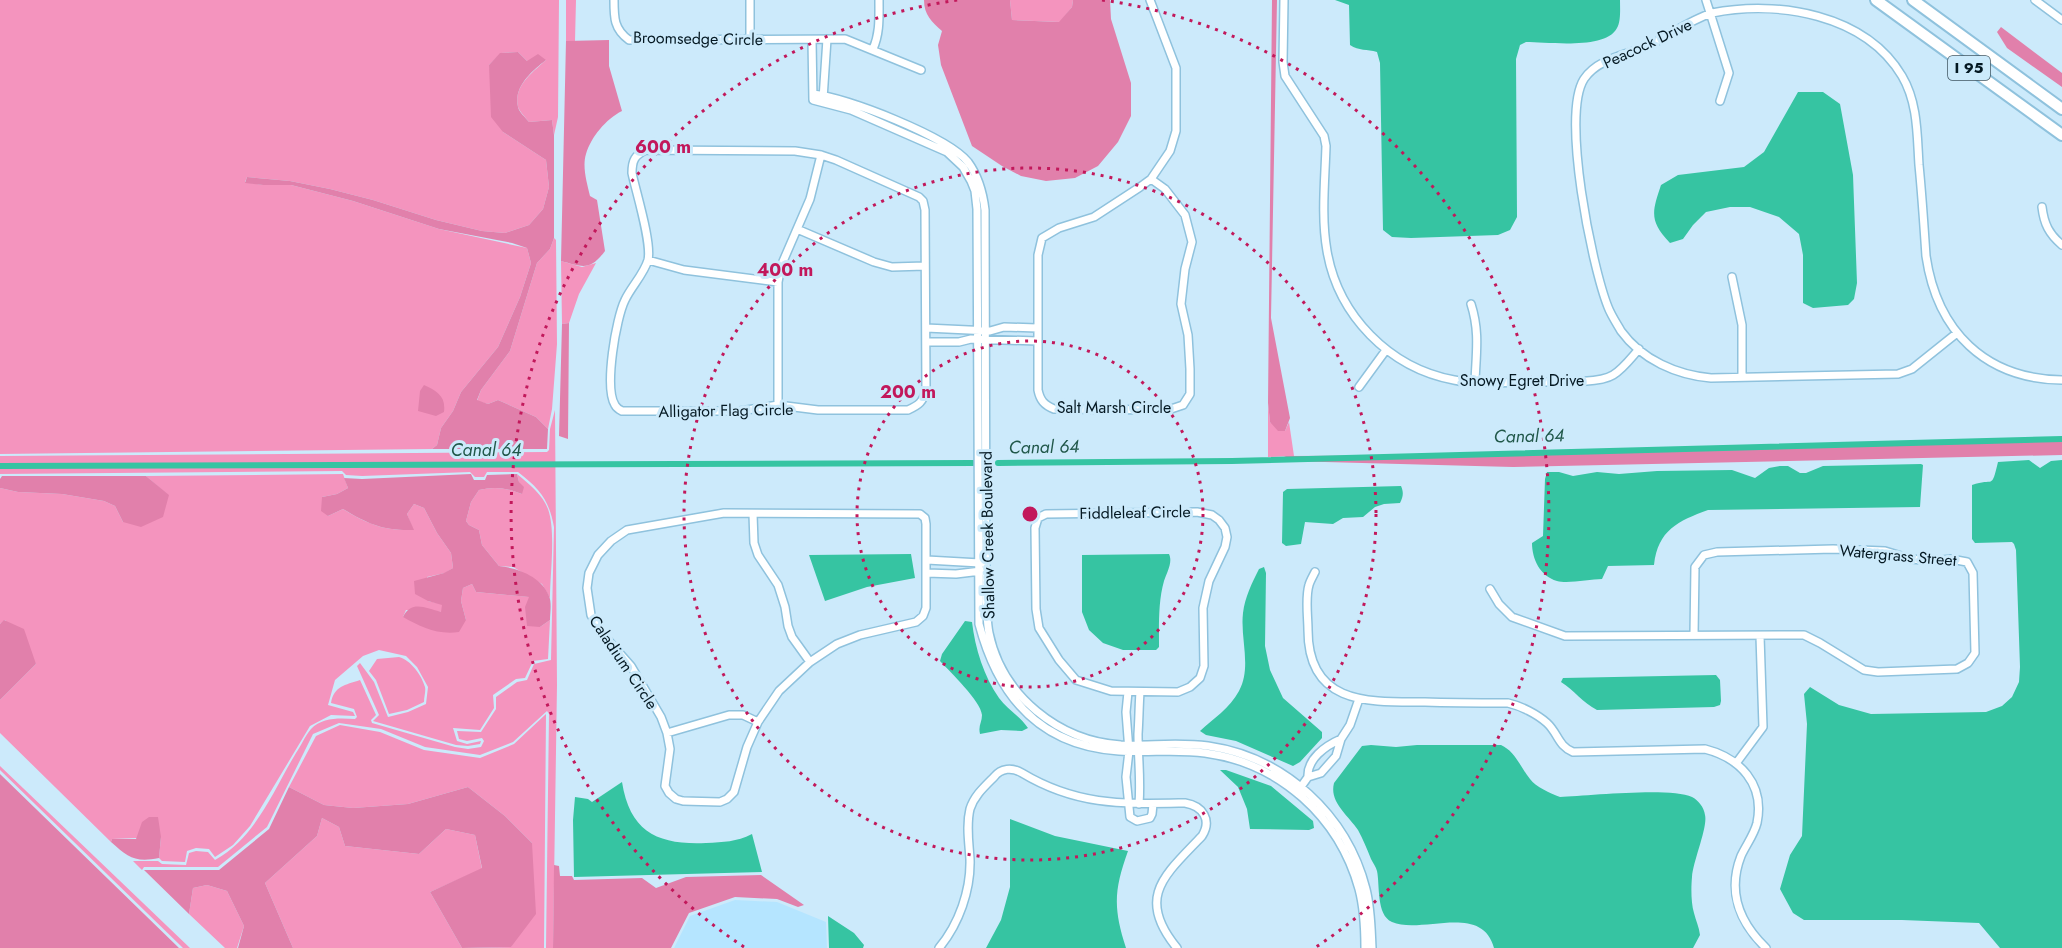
<svg xmlns="http://www.w3.org/2000/svg" width="2062" height="948" font-family="Jost,sans-serif">
<rect width="100%" height="100%" fill="#cceafb"/>
<!-- built -->
<path fill="#b5e5ff" d="M735 900 777 902 826 922 827 948H674L690 916Z"/>
<!-- green -->
<path fill="#f494be" d="M0 0H559L558 117 554 135 552 120 529 122C526 118 520 112 518 107 513 86 533 72 546 60L527 61 518 52 501 53 489 65 503 132 546 160 549 187 543 209 529 225 505 233 482 231 436 220 373 200 330 189 290 181 247 177 245 182 263 185H291L353 201 439 229 527 248 531 263 520 297 498 347 461 392 453 411 441 428 437 445 432 449 0 454Z
M566 0H576L575 41H566Z
M1010 0H1073L1072 7 1060 22 1012 20Z
M554 238 556 240 557 344 552 409 548 429 536 417 498 400 488 404 477 401 481 390 510 351 537 263 550 249Z
M561 261 582 267 596 263 579 294 569 323 562 324Z
M1268 403 1270 422 1285 431 1289 422 1294 456 1268 457Z
M555 410 557 685 553 948H546L549 714 547 711 513 742 480 755 425 747 381 729 339 723 313 734 267 827 218 867H144L142 870 133 861H158L162 864 186 865 189 853 196 851 208 852 215 860C256 837 273 791 296 753 301 746 305 736 311 729 322 717 340 718 355 719L357 717 354 709 331 703C334 686 345 685 360 680L376 715 371 720 372 723 455 747 468 749 481 747 484 741 482 738 467 741 459 739 457 731 481 732 496 709V697L517 682 527 680 534 664 551 660 554 527C549 500 540 489 518 472H487L484 477H475L470 472 362 476 346 475 342 471 0 474V456L547 452 549 450 550 429Z
M343 474 348 488 337 494 322 497 328 516 343 509C367 524 384 531 413 530L407 514 414 504 424 508 437 533 451 553 453 568 445 573 427 577 428 601 442 604V612L406 610 403 617 466 620 461 601 463 588 472 584 476 592 530 597 540 627 550 620 548 659 533 661 525 678 516 679 493 695 494 708 480 730 453 728 457 741 467 744 481 741 480 744 468 746 456 745 373 721 379 715 357 666 360 663 374 682 388 717 408 712 426 704 428 687 417 667 406 656 379 650 363 656 335 680 328 705 353 712 355 716 331 715 310 726 250 826 233 845 215 857 209 849 196 848 187 851 185 862 162 861 159 858 161 837 112 839 111 842 0 733V700L36 664 5 620 0 624V488L18 492 62 494 104 501 115 506 123 522 168 495 146 476Z
M517 474C529 484 543 495 548 509 556 531 550 574 550 598L542 584 513 567 499 566 482 545 479 530 469 525 466 521 471 502 479 490C495 486 507 488 522 494Z
M399 657C411 660 422 676 425 687 426 691 424 697 424 702L407 710 389 714 376 680 369 671 377 659Z
M546 714 544 948H463L511 947 532 843 505 816 468 787 408 804 353 808 324 805 289 787 316 736 340 725 380 732 424 750 480 758 514 744Z
M0 766 190 948H183L0 770Z
M322 818 339 827 345 846 419 854 446 829 475 835 482 869 430 892 462 948H293L265 883 317 836Z
M207 885 227 891 244 926 237 948H225L189 914 193 888Z"/>
<!-- forest -->
<path fill="#e180ab" d="M924 0H1010L1012 20 1059 22 1072 7 1073 0H1110L1111 19 1131 83V116L1118 142 1098 166 1075 178 1046 181 1021 176 1002 166 972 146 941 65 938 45 942 31C932 22 924 15 924 0Z
M1272 0H1277L1271 318 1290 418 1285 431H1278L1270 422 1268 403Z
M2001 27 2062 73V87L2007 48 1997 32Z
M609 40V66L622 111C606 119 591 137 586 154 582 167 587 183 590 196L597 200 605 251C590 271 583 267 561 261L566 41Z
M518 52 527 61 538 54 546 60C532 71 513 87 518 107 519 112 526 118 529 122L552 120 554 135V238L550 249 537 263 510 351 481 390 477 400 488 404 498 400 536 417 548 429 547 449H432L437 445 441 428 453 411 461 392 498 347 520 297 531 263 527 248 512 243 439 229 353 201 291 185H263L245 183 247 177 290 181 330 189 373 200 436 220 482 231 505 233 529 225 543 209 549 187 546 160 503 132 491 117 489 65 500 53Z
M569 323 568 439 559 436 562 324Z
M424 385C437 391 446 396 444 412L436 416 418 411 420 391Z
M2062 438V455L1513 467 1287 461 1284 457 1286 456 1511 455Z
M471 474 474 480H485L487 475 517 474 519 482 524 487 522 494C507 488 495 486 479 490L471 502 466 521 469 525 479 530 482 545 499 566C518 568 542 577 549 596 552 603 550 613 550 620L540 627 527 626 525 607 529 597 476 592 472 584 463 588 461 601 466 620 459 632C437 635 421 627 403 617 411 600 426 608 441 612L442 605 428 601 415 594 414 581 444 573 453 568 451 553 437 533 424 508 414 504 407 514 414 530C383 531 368 524 343 509L328 516 321 511 322 497 337 494 348 488 344 478 362 479Z
M2 476H146L169 495 163 517 141 527 123 522 115 506 104 501 62 494 18 492 0 488V479Z
M4 620 24 629 36 664 0 700V624Z
M0 774 179 948H0Z
M289 787 324 805 353 808 408 804 468 787 505 816 532 843 536 914 511 947 462 948 430 892 482 868 475 835 446 829 419 854 345 846 339 827 322 818 317 836 265 883 293 948H238L244 926 227 891 207 885 193 888 189 914 144 870H219L269 829Z
M149 817H158L161 837 159 858C135 863 128 857 111 842L112 839H136L142 822Z
M554 865 559 866 560 876H572L574 880 642 878 656 888 686 877 761 875 804 905 798 907 777 899 735 897 689 913 671 948H553Z"/>
<!-- water -->
<path fill="#36c4a2" d="M1335 0H1620C1620 9 1621 21 1617 28 1606 50 1548 42 1526 42L1520 45 1516 59 1517 217 1510 230 1498 235 1411 238 1392 237 1383 230 1380 63 1377 52C1367 49 1359 51 1350 45L1349 5Z
M1798 92H1823L1840 104 1853 175 1857 283 1854 299 1848 305 1813 308 1803 303V255L1799 234 1779 217 1750 207H1730L1706 212 1693 225 1683 239 1670 243C1649 221 1652 212 1661 185L1678 175 1744 167 1764 152Z
M2029 460 2040 468 2051 461 2062 460V948H2000L1979 923 1902 920H1804L1793 913 1780 889 1790 855 1802 836 1807 724 1804 694 1810 687 1839 705 1871 714 1986 712 2002 706 2012 697 2019 682 2020 667 2016 550 2014 544 2012 542 1975 543 1972 539V485C1994 477 1991 491 1998 462Z
M1921 464 1923 465 1920 507 1708 510C1678 521 1658 530 1654 565L1608 566 1602 579C1590 579 1568 584 1557 581 1540 576 1532 559 1532 543L1543 536 1545 479 1547 472H1559L1573 476 1597 472 1619 474 1657 471 1732 470 1755 478 1769 468 1780 466H1788L1800 473H1806L1823 466Z
M1401 486C1404 493 1403 497 1400 503L1384 504 1375 507 1363 517 1343 518 1333 524 1305 522 1301 544 1286 546 1282 543 1283 492 1287 489Z
M911 554 915 578 867 587 825 601 809 555Z
M1169 554C1173 562 1167 572 1164 581 1158 602 1159 626 1159 647L1156 650H1123L1103 643 1089 630 1082 612V555Z
M1264 567 1266 573 1265 646 1270 670 1283 698 1322 732V738L1300 762 1293 766 1236 741 1206 735 1200 731C1213 719 1230 708 1239 691 1252 667 1240 639 1243 613 1245 597 1252 583 1259 569Z
M965 621 972 622C975 648 984 677 999 698 1007 709 1021 717 1028 728L1022 731 1001 730 980 734C978 726 982 722 982 715 981 701 950 672 940 661L942 654Z
M1716 675 1720 680 1721 701 1720 705 1714 707 1597 710C1583 703 1574 690 1561 682L1563 678Z
M1371 745 1396 747 1417 745H1501C1516 752 1520 767 1530 779 1536 787 1550 793 1560 797 1587 796 1670 787 1692 797 1698 800 1704 807 1705 815 1708 827 1693 861 1692 877 1691 888 1691 903 1694 913 1696 921 1699 927 1700 935L1693 948H1494C1482 902 1421 935 1392 922 1376 915 1380 885 1377 871 1376 867 1373 863 1371 859 1367 849 1363 839 1358 830 1348 815 1329 802 1334 783L1362 746Z
M1220 770H1226L1271 786 1313 821 1314 828 1309 830 1250 829 1247 809 1238 787Z
M622 782C630 833 659 845 706 843 724 842 736 842 752 834L762 872 574 877 573 820 575 797 588 799 592 802Z
M1010 819 1055 836 1128 851C1114 890 1113 908 1126 948H986L1001 920 1010 887Z
M828 916 854 933 864 945 863 948H829Z"/>
<g fill="none" stroke-linecap="round" stroke-linejoin="round">
<!-- canal -->
<path stroke="#36c4a2" stroke-width="6" d="M998 463 1232 461 2062 439
M0 466 973 463"/>
<defs>
<path id="minor" d="M614 0C614 18 614 29 629 40L845 39 921 70
M1150 0 1176 68V131L1170 151 1151 179 1140 187 1094 217 1059 228 1042 238 1038 255V390C1040 400 1044 405 1054 409L1168 410 1183 405 1190 394V369L1188 335 1181 304 1185 269 1192 242 1185 215 1165 189 1151 179
M1284 0 1283 62 1285 76 1324 136 1326 146C1325 180 1321 217 1327 251 1338 315 1389 368 1454 380 1477 385 1503 382 1527 382 1547 381 1597 385 1613 375 1623 369 1631 358 1639 349
M1706 0 1729 73 1720 101
M2035 0 2062 20
M750 40V0
M812 40 813 100 851 110 947 152 963 167 971 181 975 191 977 209 979 624C998 696 1040 746 1119 751 1148 753 1177 749 1205 753 1280 763 1339 817 1359 889 1364 908 1365 929 1365 948
M873 49C880 33 879 18 879 0
M813 94C846 97 948 137 968 162 979 177 983 193 985 210L986 602C987 612 987 623 989 633 1002 696 1059 741 1121 745 1150 746 1179 742 1208 746 1285 757 1347 815 1366 889 1371 909 1371 928 1372 948
M823 99 827 39
M646 150 795 151 821 155 836 160 919 197 923 201 925 210 926 390C923 402 919 405 908 410H818L778 405 740 411H622C620 410 616 407 615 405 604 388 616 318 625 300 631 287 644 274 648 260 652 243 636 192 632 173 632 160 635 155 646 150Z
M2042 207C2044 224 2049 234 2062 245
M797 229 874 262 892 267 925 266
M648 260 684 270 778 282
M1732 277 1742 325V377
M1471 304C1480 332 1476 354 1475 382
M926 328 990 331 1004 327 1037 328
M1957 333 1912 369 1898 374 1711 378C1677 375 1642 360 1621 331 1617 324 1611 315 1608 307 1592 267 1561 115 1584 79 1599 57 1629 55 1652 44 1672 34 1690 20 1712 13 1778 0 1865 14 1902 76 1918 103 1917 135 1919 165 1922 195 1924 226 1926 256 1937 331 1985 379 2062 380
M926 342H959L971 339 1037 341
M1359 387 1386 350
M778 405V282L781 266 810 199 821 155
M1197 512 1212 515 1219 520 1225 528 1227 537 1225 547 1209 581 1203 608 1204 666 1200 678 1190 687 1178 692 1111 691 1076 680 1059 660 1039 628 1036 609 1035 528 1038 518 1046 514Z
M724 513 920 514 925 518 926 524V608L923 616 916 622 860 635 837 644 810 662 779 691 758 722 747 747 734 792 727 799 720 802 683 801 676 799 669 793 665 786 670 749 667 733 661 717 631 666 600 631 591 615 587 588 589 573 598 555 611 541 627 530Z
M753 514 754 543 758 555 778 585 785 607 788 626 792 637 810 662
M927 560 980 563
M1315 572C1313 576 1310 581 1309 585 1305 598 1308 617 1308 630 1308 706 1370 702 1425 702 1453 703 1480 703 1508 703 1521 706 1537 714 1547 723 1558 733 1558 746 1573 752L1705 749C1740 758 1765 784 1757 823 1754 835 1746 845 1741 856 1727 892 1740 923 1766 948
M927 573 956 574 981 571
M1490 589 1499 604 1512 617 1565 636 1804 635 1820 643 1864 670 1878 672 1957 669 1968 663 1975 653 1973 573 1967 562 1951 559 1934 561 1911 559 1885 551 1833 549 1717 552 1704 555 1695 567 1694 635
M1128 692 1126 712 1129 751 1126 777 1130 817 1137 821 1150 818 1152 814 1153 804
M667 733 729 715H743L758 722
M1737 762 1763 727 1760 636
M1308 777C1307 759 1325 746 1341 739
M1298 791 1308 777 1321 773 1336 756 1341 739 1350 725 1359 699
M1139 804C1141 780 1138 758 1138 734 1139 720 1139 706 1140 692
M939 948C959 924 971 890 970 859 969 843 966 825 970 809 974 796 984 787 994 777 1001 768 1012 767 1022 773 1077 806 1123 804 1185 803 1203 806 1212 820 1202 836 1165 875 1135 897 1177 948"/>
<path id="highway" d="M1876 0 2062 135
M1913 0 2062 109"/>
</defs>
<!-- minor casing -->
<use href="#minor" stroke="#8fc2dd" stroke-width="10"/>
<!-- highway casing -->
<use href="#highway" stroke="#8fc2dd" stroke-width="14"/>
<!-- minor -->
<use href="#minor" stroke="#fff" stroke-width="7"/>
<!-- highway -->
<use href="#highway" stroke="#fff" stroke-width="10"/>
</g>
<!-- distance rings -->
<g fill="none" stroke="#c2185b" stroke-width="3" stroke-dasharray="3 6">
<circle cx="1030" cy="514" r="173"/>
<circle cx="1030" cy="514" r="346"/>
<path d="M744 947A519 519 0 0 1 958 0M1102 0A519 519 0 0 1 1316 947"/>
</g>
<g text-anchor="middle" stroke-width="6" stroke-linejoin="round" paint-order="stroke">
<!-- shield labels -->
<rect fill="#cceafb" stroke="#405763" stroke-width="1.5" x="1948" y="56" width="42" height="24" rx="4.5"/>
<g font-size="15" font-weight="bold" fill="#041822">
<text x="1969" y="73">I 95</text>
</g>
<!-- street labels -->
<g font-size="16" fill="#041822" stroke="#cceafb">
<text transform="translate(698 38) rotate(1)" y="6">Broomsedge Circle</text>
<text transform="translate(1647 43) rotate(-25)" y="6">Peacock Drive</text>
<text x="1522" y="386">Snowy Egret Drive</text>
<text x="1114" y="413">Salt Marsh Circle</text>
<text transform="translate(726 410) rotate(-1)" y="6">Alligator Flag Circle</text>
<text transform="translate(1135 512) rotate(-1)" y="6">Fiddleleaf Circle</text>
<text transform="translate(987 535) rotate(-91)" y="6">Shallow Creek Boulevard</text>
<text transform="translate(1898 555) rotate(5)" y="6">Watergrass Street</text>
<text transform="translate(624 662) rotate(56)" y="6">Caladium Circle</text>
</g>
<!-- water labels -->
<g font-size="18" font-style="italic" fill="#21584a" stroke="#cceafb">
<text transform="translate(1529 436) rotate(-1)" y="6">Canal 64</text>
<text transform="translate(1044 447) rotate(-1)" y="6">Canal 64</text>
<text x="486" y="456">Canal 64</text>
</g>
</g>
<circle cx="1030" cy="514" r="9" fill="#c2185b" stroke="#cceafb" stroke-width="3"/>
<g font-size="18" text-anchor="middle" font-weight="bold" fill="#c2185b" stroke="#cceafb" stroke-width="6" stroke-linejoin="round" paint-order="stroke">
<text x="663" y="153">600 m</text>
<text x="785" y="276">400 m</text>
<text x="908" y="398">200 m</text>
</g>
</svg>
